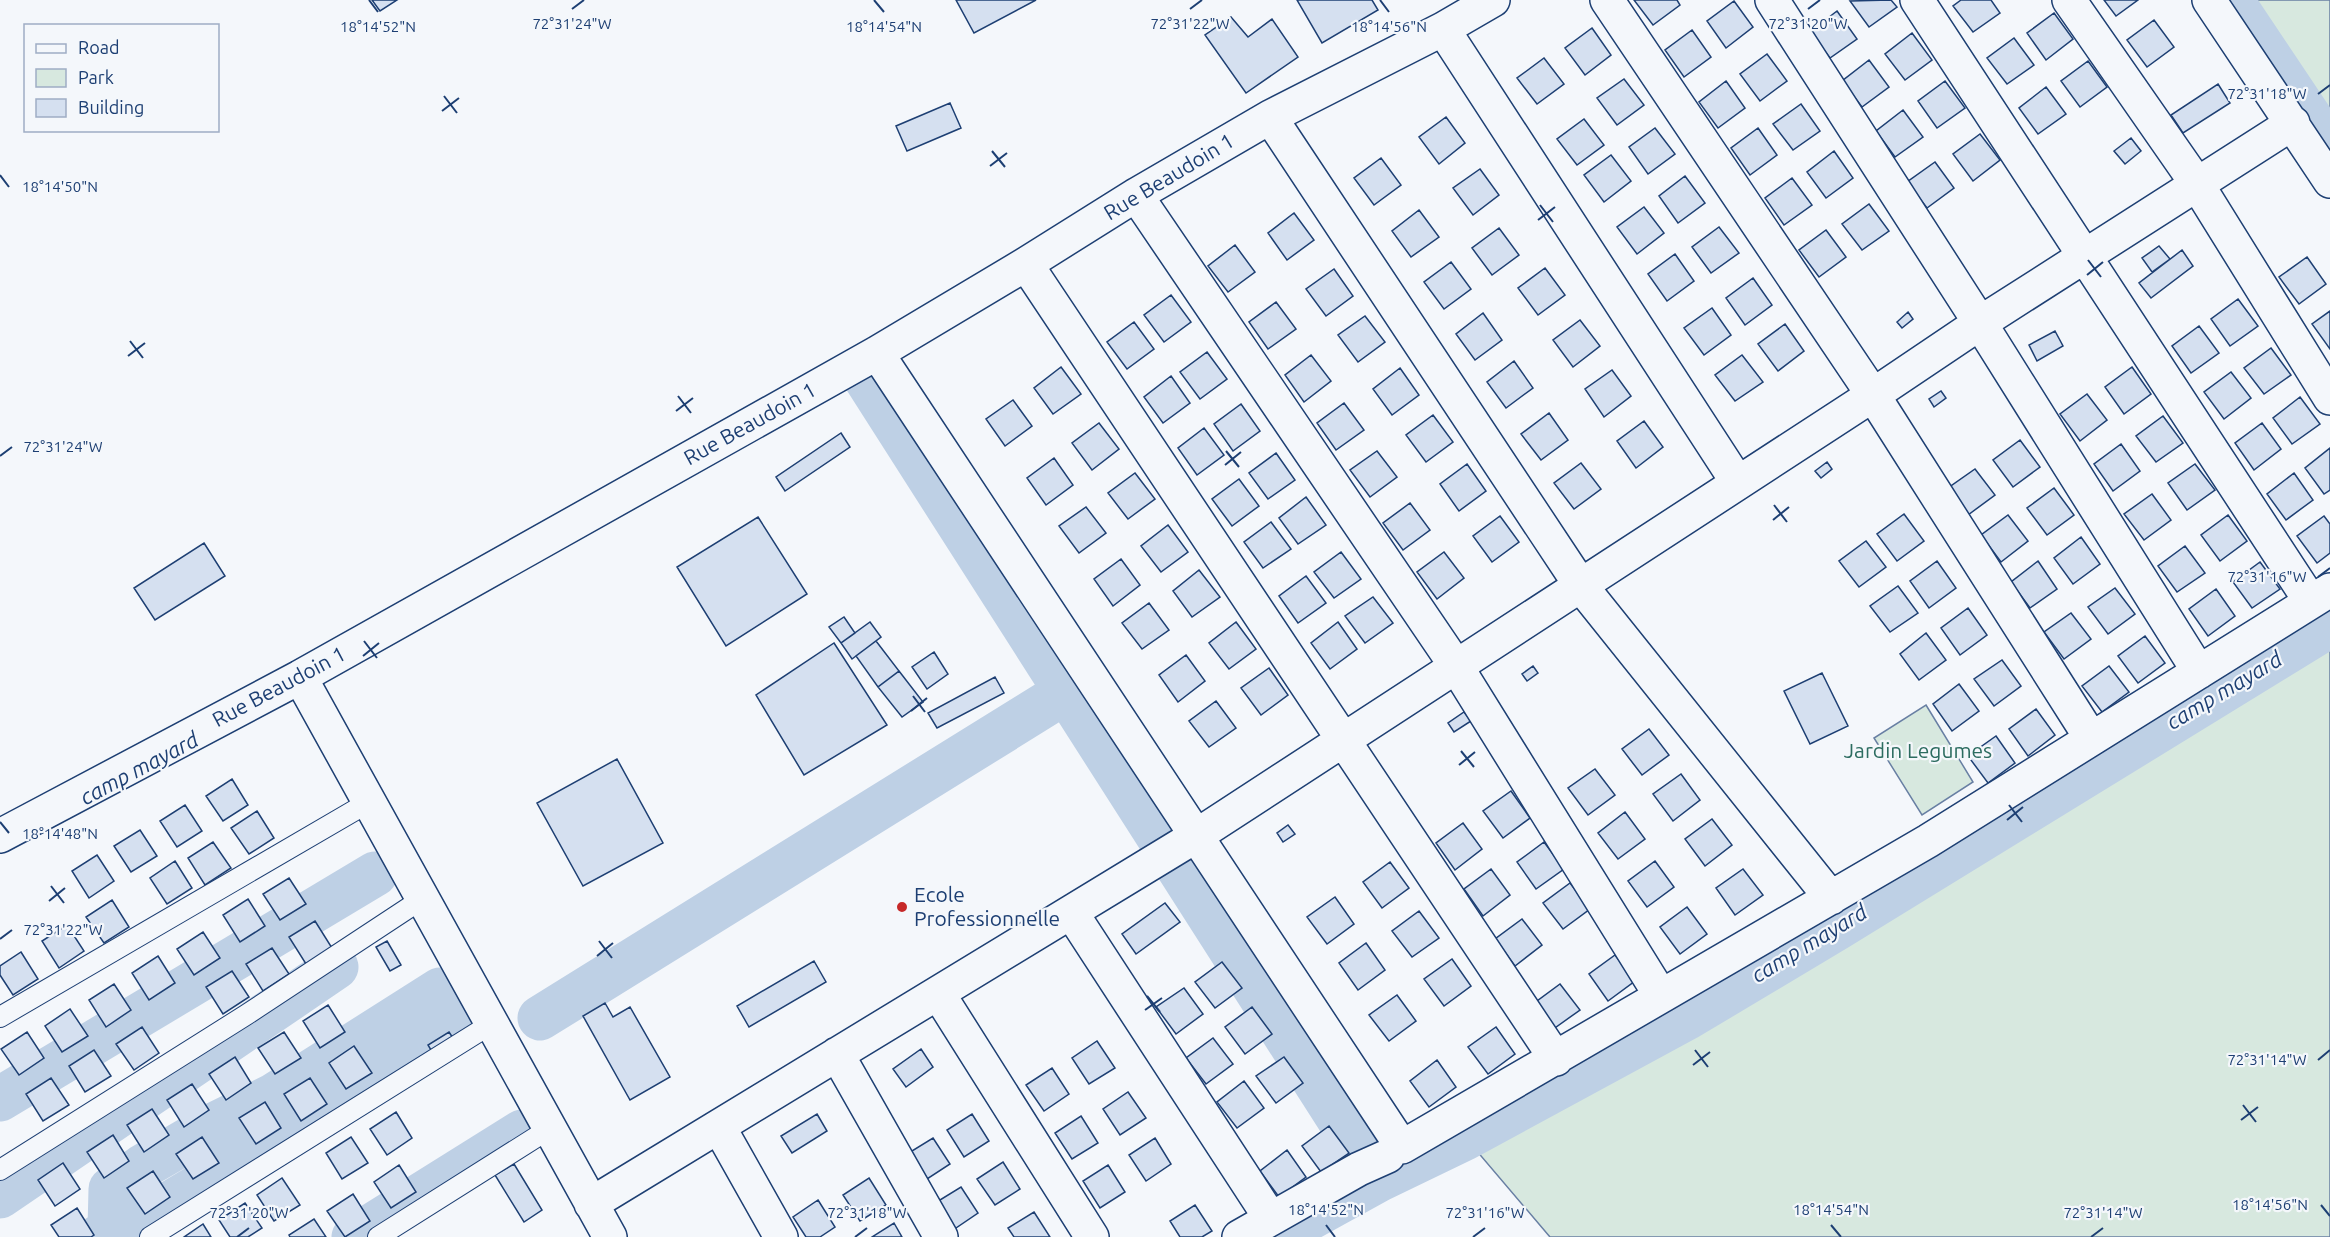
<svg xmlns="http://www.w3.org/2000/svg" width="2330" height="1237" font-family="Ubuntu,sans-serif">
<rect width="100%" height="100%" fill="#f4f7fb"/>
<!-- green -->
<path fill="#d7e8df" stroke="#687fa3" stroke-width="1.5" d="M2240 0H2330V136Z
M2330 616V1237H1550L1470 1143Z
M1926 705 1973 782 1922 815 1874 738Z"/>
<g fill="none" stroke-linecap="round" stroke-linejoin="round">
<!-- canal -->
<path stroke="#bed0e5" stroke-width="45" d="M2231 0 2330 148
M863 374 1378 1180
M540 1018 1067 691
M0 1099 375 874
M0 1196 336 967
M99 1237 110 1229 111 1189 142 1167 214 1125 273 1096 440 990
M114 1237 333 1106 381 1073 455 1014
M354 1237 522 1132
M1275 1237 1378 1180 1465 1138 1688 1017 1837 928 2330 625"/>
</g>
<!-- building -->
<path fill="#d5e0f0" stroke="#1d3f73" stroke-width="1.5" d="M372 0H397L380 11Z
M956 0H1036L974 33Z
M1297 0H1372L1378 10 1322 43Z
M1634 0H1677L1680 5 1653 25Z
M1891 0 1897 7 1869 27 1850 1Z
M1961 0H1991L2000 13 1973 32 1953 6Z
M2104 0H2138L2116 16Z
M1734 1 1753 27 1726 48 1707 21Z
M1837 11 1857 39 1830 58 1810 32Z
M2054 13 2073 39 2046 60 2027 33Z
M1231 17 1248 37 1272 19 1298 57 1246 93 1205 35Z
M2154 20 2174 47 2147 67 2127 40Z
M1592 28 1611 55 1585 75 1565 48Z
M1692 30 1711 57 1684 77 1665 50Z
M1912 33 1932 60 1905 80 1885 54Z
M2014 38 2034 65 2007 84 1987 58Z
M1767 54 1787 81 1760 101 1740 74Z
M1544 58 1564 84 1537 104 1517 78Z
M1869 60 1889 87 1862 107 1842 81Z
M2088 61 2107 87 2080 107 2061 81Z
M1624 79 1644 105 1617 125 1597 98Z
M1726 81 1745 108 1718 128 1699 102Z
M1945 81 1965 108 1937 128 1918 101Z
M2218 84 2230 103 2183 133 2171 115Z
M2046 87 2066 114 2038 134 2019 108Z
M950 103 961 128 907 151 896 126Z
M1801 104 1820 131 1793 150 1773 124Z
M1903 110 1923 137 1895 157 1876 131Z
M1446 117 1465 143 1439 164 1419 137Z
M1584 119 1604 145 1577 165 1557 139Z
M1655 128 1675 154 1648 174 1629 147Z
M1758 128 1777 155 1750 175 1731 148Z
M1980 134 2000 160 1973 181 1953 154Z
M2131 138 2141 151 2125 164 2114 151Z
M1834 151 1853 178 1826 198 1807 172Z
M1611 155 1631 181 1604 202 1584 175Z
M1381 158 1401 185 1374 205 1354 178Z
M1935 162 1954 188 1927 208 1907 182Z
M1480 169 1499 195 1473 215 1453 188Z
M1685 176 1705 203 1678 223 1659 196Z
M1792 178 1812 205 1784 225 1765 198Z
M1869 204 1889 231 1862 250 1842 224Z
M1644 207 1664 233 1637 254 1617 227Z
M1419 210 1439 237 1411 257 1392 231Z
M1294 213 1314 240 1287 260 1268 233Z
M1719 227 1739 253 1711 273 1692 247Z
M1499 228 1519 255 1492 275 1472 248Z
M1826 230 1846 257 1819 277 1799 250Z
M1235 245 1255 272 1228 292 1208 266Z
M2159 246 2170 259 2152 272 2142 258Z
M2182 250 2193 266 2151 298 2139 283Z
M1675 254 1694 281 1667 301 1648 274Z
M2307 257 2326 284 2299 304 2279 277Z
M1451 262 1471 289 1444 309 1424 282Z
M1545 268 1565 295 1538 315 1518 288Z
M1334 269 1353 296 1326 316 1306 289Z
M1753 278 1772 305 1745 325 1726 298Z
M1171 295 1191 322 1164 342 1144 315Z
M2238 299 2258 326 2230 346 2211 319Z
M1276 302 1296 329 1268 349 1249 322Z
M1712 308 1731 335 1704 355 1684 328Z
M2330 311V349L2312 324Z
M1908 312 1913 319 1902 328 1897 322Z
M1483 313 1502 340 1475 360 1456 334Z
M1365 316 1385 342 1358 362 1338 335Z
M1580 320 1600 346 1573 367 1553 340Z
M1134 322 1154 349 1127 369 1107 342Z
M1785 324 1804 351 1778 371 1758 344Z
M2199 326 2219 353 2191 373 2172 346Z
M2055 331 2063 346 2037 361 2029 345Z
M2271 348 2291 375 2264 394 2244 368Z
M1207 352 1227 379 1200 399 1180 372Z
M1311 355 1331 381 1304 402 1285 375Z
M1742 355 1763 382 1735 401 1715 375Z
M1514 361 1533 388 1506 408 1487 382Z
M1061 367 1081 394 1053 414 1034 388Z
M2132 367 2151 394 2124 414 2105 387Z
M1400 368 1419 395 1392 415 1373 389Z
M1612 370 1631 396 1604 417 1585 389Z
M2231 372 2251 398 2224 419 2204 392Z
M1171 376 1190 403 1163 423 1144 397Z
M1941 391 1946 398 1934 407 1929 399Z
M2087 394 2107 420 2080 441 2060 414Z
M2300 397 2320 424 2292 444 2273 418Z
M1013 400 1032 426 1005 446 986 419Z
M1344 403 1364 430 1336 450 1317 423Z
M1241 404 1260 431 1233 451 1214 424Z
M1549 413 1568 440 1541 460 1521 434Z
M1433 415 1453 442 1426 462 1406 435Z
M2163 416 2183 443 2156 462 2136 436Z
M1644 421 1663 447 1636 468 1617 441Z
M1099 423 1119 449 1092 470 1072 443Z
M2262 423 2281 449 2254 470 2235 443Z
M1204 428 1224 455 1197 475 1178 448Z
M841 433 850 447 785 491 776 477Z
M2020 440 2040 467 2013 487 1993 460Z
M2121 444 2140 471 2113 491 2094 464Z
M2330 448V490L2324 494 2305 468Z
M1377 451 1397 477 1370 497 1350 470Z
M1276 453 1295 480 1268 499 1249 473Z
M1054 458 1073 485 1046 505 1027 478Z
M1827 462 1832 469 1821 478 1815 471Z
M1581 463 1601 489 1574 509 1554 483Z
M1467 464 1486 491 1459 511 1440 484Z
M2195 464 2215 490 2187 510 2168 483Z
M1975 469 1995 495 1968 515 1948 488Z
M1135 473 1155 499 1128 519 1108 493Z
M2294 473 2313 500 2286 520 2267 494Z
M1239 479 1259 506 1232 526 1212 499Z
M2054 488 2074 515 2047 535 2027 508Z
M2152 494 2171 520 2144 540 2124 514Z
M1306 497 1326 525 1298 544 1279 518Z
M1410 503 1430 530 1403 550 1383 523Z
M1086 507 1106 533 1079 553 1059 526Z
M1904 514 1924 541 1897 561 1877 534Z
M2008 515 2028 541 2001 562 1981 535Z
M2228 515 2247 541 2220 561 2201 535Z
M1500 516 1519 542 1492 562 1473 536Z
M2324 516 2330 524V553L2317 563 2297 536Z
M758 517 807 594 726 646 677 567Z
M1271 522 1291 549 1263 568 1244 542Z
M1168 525 1188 552 1161 572 1141 546Z
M2081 537 2100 564 2073 584 2054 558Z
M1866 541 1886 567 1859 587 1839 561Z
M204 543 225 576 155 620 134 588Z
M2185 546 2205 573 2177 592 2158 566Z
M1341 552 1361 579 1334 598 1314 572Z
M1444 552 1464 578 1437 599 1417 572Z
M1121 559 1140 585 1113 606 1094 579Z
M1937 561 1956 588 1929 608 1910 581Z
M2038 561 2057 589 2030 608 2011 582Z
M2260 562 2280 589 2252 608 2233 582Z
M1199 570 1220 597 1192 617 1173 591Z
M1306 576 1326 603 1298 623 1279 596Z
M1898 586 1918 613 1890 632 1870 606Z
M2115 588 2135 614 2108 634 2088 607Z
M2216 589 2235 616 2208 636 2189 609Z
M1373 597 1393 623 1365 643 1345 616Z
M1149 603 1169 630 1142 649 1122 623Z
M1968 608 1987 635 1960 655 1941 628Z
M2071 613 2091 639 2064 659 2044 632Z
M844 617 855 633 841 643 829 627Z
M870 622 881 637 852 659 841 643Z
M1236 622 1256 649 1229 669 1209 643Z
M1338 622 1357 649 1330 669 1311 643Z
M1926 633 1946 660 1919 680 1900 654Z
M2145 636 2165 663 2138 683 2118 656Z
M876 641 899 671 878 687 856 656Z
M834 643 887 725 804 775 756 695Z
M934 652 948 674 927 689 912 667Z
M1186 655 1205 681 1178 702 1159 675Z
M2002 660 2021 686 1994 706 1974 679Z
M1533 666 1538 673 1527 681 1522 674Z
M2109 666 2129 692 2102 712 2082 686Z
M1269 668 1288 695 1261 715 1241 688Z
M899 671 923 702 902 717 878 687Z
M1822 673 1848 726 1810 744 1784 691Z
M995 677 1004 693 937 728 928 713Z
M1959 684 1979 711 1952 731 1933 704Z
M1216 701 1236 728 1209 747 1189 721Z
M2036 709 2055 735 2028 756 2009 729Z
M1464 712 1471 721 1454 732 1448 723Z
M1649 729 1669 755 1642 775 1622 749Z
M1996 736 2015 763 1988 783 1968 756Z
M617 759 663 843 583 886 537 803Z
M1595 769 1615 795 1588 815 1568 788Z
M1681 774 1700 800 1673 821 1653 794Z
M232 779 248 805 223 821 206 796Z
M1511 791 1530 818 1503 838 1483 811Z
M185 805 202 831 177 847 160 821Z
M257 811 274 838 249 854 231 828Z
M1625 812 1645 839 1618 859 1598 833Z
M1712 819 1732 845 1705 866 1685 839Z
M1463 823 1482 849 1455 870 1436 843Z
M1288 825 1295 834 1283 842 1277 833Z
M140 830 157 856 131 872 114 846Z
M213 842 231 868 205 885 188 858Z
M1544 842 1564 869 1536 889 1517 862Z
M97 855 114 881 89 898 72 871Z
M175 861 192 888 167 904 150 878Z
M1655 861 1674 887 1647 907 1628 881Z
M1390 862 1409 888 1382 908 1363 882Z
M1491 869 1510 895 1483 916 1464 889Z
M1743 869 1763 895 1735 915 1716 888Z
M289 878 306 904 280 920 263 894Z
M1570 883 1590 909 1563 929 1543 903Z
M1335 897 1354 924 1327 944 1307 917Z
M248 899 265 926 240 942 223 915Z
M112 900 129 927 104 943 86 917Z
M1165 903 1180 922 1136 954 1122 934Z
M1687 907 1707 934 1680 954 1660 927Z
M1419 911 1439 938 1412 957 1392 931Z
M1522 919 1542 945 1515 966 1495 939Z
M315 921 332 948 306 964 289 937Z
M67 925 84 951 59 968 42 941Z
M203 932 220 958 194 975 177 949Z
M387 941 401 965 390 971 376 947Z
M1366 943 1385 970 1358 990 1339 963Z
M272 948 289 974 263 991 246 964Z
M21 952 38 979 13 995 0 975V966Z
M1615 955 1635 981 1608 1001 1589 974Z
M158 956 175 983 149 1000 132 973Z
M1452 959 1471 986 1444 1006 1424 979Z
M814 961 826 982 749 1027 737 1006Z
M1222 962 1242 988 1215 1008 1195 982Z
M232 971 249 997 223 1014 206 987Z
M114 984 131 1010 106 1027 89 1000Z
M1560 984 1580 1010 1552 1030 1533 1004Z
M1184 988 1203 1014 1176 1034 1156 1007Z
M1397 995 1416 1021 1389 1041 1369 1015Z
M605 1003 613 1017 630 1007 670 1077 630 1100 583 1016Z
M328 1005 345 1032 320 1048 303 1021Z
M1252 1007 1272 1034 1245 1054 1225 1027Z
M70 1009 88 1036 62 1052 45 1026Z
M142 1027 159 1053 134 1070 116 1044Z
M1496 1027 1515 1054 1488 1074 1468 1047Z
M27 1032 44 1058 19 1075 1 1049Z
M284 1032 301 1058 275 1074 258 1048Z
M449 1032 460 1049 438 1062 428 1045Z
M1213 1038 1233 1064 1206 1084 1186 1058Z
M1097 1041 1115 1068 1089 1084 1072 1058Z
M354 1046 372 1073 346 1089 329 1063Z
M921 1049 933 1067 906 1087 893 1069Z
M94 1050 111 1076 85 1092 69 1066Z
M235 1057 251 1083 226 1100 209 1074Z
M1284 1057 1303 1083 1276 1103 1256 1076Z
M1437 1060 1456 1087 1429 1107 1410 1081Z
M1052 1068 1069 1094 1044 1111 1026 1085Z
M51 1078 69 1105 43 1121 26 1094Z
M310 1078 327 1104 301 1121 284 1094Z
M1244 1081 1264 1108 1237 1128 1217 1102Z
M192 1084 209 1110 184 1127 167 1100Z
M1128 1092 1146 1118 1120 1135 1103 1109Z
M265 1102 281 1128 256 1144 239 1118Z
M152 1109 169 1135 144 1152 127 1125Z
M396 1112 412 1138 387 1155 370 1129Z
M817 1114 827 1131 792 1153 781 1136Z
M972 1114 989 1141 964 1157 947 1130Z
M1081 1116 1098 1143 1072 1159 1055 1133Z
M1329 1126 1349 1153 1321 1172 1302 1146Z
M113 1135 129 1161 104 1178 87 1152Z
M202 1137 219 1163 193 1179 176 1154Z
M351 1137 368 1163 342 1179 326 1153Z
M933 1138 950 1164 924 1181 907 1154Z
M1155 1138 1171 1164 1146 1181 1129 1155Z
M1287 1150 1306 1177 1279 1197 1260 1171Z
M1003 1162 1020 1189 995 1205 977 1179Z
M63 1163 80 1189 55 1206 38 1180Z
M514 1164 542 1210 524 1222 495 1175Z
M399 1165 416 1192 391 1208 374 1182Z
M1108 1165 1125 1192 1100 1208 1083 1181Z
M153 1171 170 1197 145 1214 127 1188Z
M282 1178 300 1205 274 1221 257 1195Z
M869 1178 886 1205 860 1221 843 1195Z
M961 1187 978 1213 953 1230 935 1203Z
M353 1194 370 1221 345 1237 327 1211Z
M818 1200 835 1227 820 1237H806L793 1217Z
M245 1203 262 1228 248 1237H230L219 1220Z
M1195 1205 1212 1231 1202 1237H1180L1170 1221Z
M77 1208 94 1235 91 1237H59L51 1225Z
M1034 1212 1050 1237H1014L1008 1228Z
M314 1219 326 1237H290L289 1235Z
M894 1223 902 1237H872Z
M203 1224 211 1237H184Z"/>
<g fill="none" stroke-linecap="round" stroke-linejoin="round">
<defs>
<path id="lane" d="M0 1017 369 802
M0 1170 246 1015 422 899
M150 1237 491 1024
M378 1237 549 1129"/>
<path id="street" d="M1607 0 1873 395 2091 738
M1772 0 1980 323 2199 672
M1917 0 2311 602
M2069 0 2197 184 2330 398
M2209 0 2330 181
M1443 29 1738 483
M1270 117 1581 586 1831 898
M1136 195 1456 666 1661 996
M1026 264 1556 1059
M877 353 1402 1147 1928 841 2330 590
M300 677 610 1237
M0 836 300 677 877 353 1026 264 1136 195 1270 117 1443 29 1493 0
M1071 912 1271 1219
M938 993 1092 1237
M837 1054 941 1237
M719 1127 781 1237
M591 1204 1196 836 1873 395 1980 323 2293 123
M1239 1237 1359 1169 1388 1156"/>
</defs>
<!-- lane casing -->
<use href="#lane" stroke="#1d3f73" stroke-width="22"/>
<!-- street casing -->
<use href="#street" stroke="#1d3f73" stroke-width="36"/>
<!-- lane -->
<use href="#lane" stroke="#f4f7fb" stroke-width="20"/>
<!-- street -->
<use href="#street" stroke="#f4f7fb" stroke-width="33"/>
</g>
<!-- ticks -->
<path fill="none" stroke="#1d3f73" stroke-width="2" d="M369 0 378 12M874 0 884 12M1380 0 1389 12M572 9 584 0M1190 9 1202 0M1808 9 1820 0M2318 94 2330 85M444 96 457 113M442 111 459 98M992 151 1005 167M990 166 1007 153M0 175 9 187M1540 205 1553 222M1538 220 1555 207M2088 260 2101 277M2087 275 2103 262M130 341 143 358M128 356 145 343M678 396 691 413M676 411 693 398M1226 451 1239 467M0 456 12 447M1225 465 1241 452M1774 505 1787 522M1773 520 1789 507M2318 577 2330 568M364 641 377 658M363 656 379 643M913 696 925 712M911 711 927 698M1461 751 1474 767M1459 765 1475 752M2009 805 2022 822M2007 820 2023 807M0 822 9 833M51 886 64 903M49 901 65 888M0 939 12 930M599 941 612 958M597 956 613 943M1147 996 1160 1012M1145 1010 1162 998M1695 1050 1708 1067M2318 1060 2330 1050M1693 1065 1710 1052M2243 1105 2256 1122M2241 1120 2258 1107M2321 1205 2330 1216M1326 1225 1335 1237M1831 1225 1841 1237M237 1237 249 1228M855 1237 867 1228M1473 1237 1485 1228M2091 1237 2103 1228"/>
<!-- markers -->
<circle fill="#c62828" stroke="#f4f7fb" stroke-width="2" cx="902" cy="907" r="6"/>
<g text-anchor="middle" stroke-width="4.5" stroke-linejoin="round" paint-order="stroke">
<!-- street labels -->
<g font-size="21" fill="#1d3f73" stroke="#f4f7fb">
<text transform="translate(1169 177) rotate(-31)" y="7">Rue Beaudoin 1</text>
<text transform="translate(750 424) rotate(-29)" y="7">Rue Beaudoin 1</text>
<text transform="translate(279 687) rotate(-28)" y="7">Rue Beaudoin 1</text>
</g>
<!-- park labels -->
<g font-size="21" fill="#2c6c60" stroke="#f4f7fb">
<text x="1918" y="758">Jardin Legumes</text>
</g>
<!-- poi labels -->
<g font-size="21" fill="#1d3f73" stroke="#f4f7fb" text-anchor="start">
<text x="914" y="902">Ecole<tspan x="914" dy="24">Professionnelle</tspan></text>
</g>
<!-- water labels -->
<g font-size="22" font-style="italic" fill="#1d3f73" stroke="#f4f7fb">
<text transform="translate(2224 690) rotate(-31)" y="8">camp mayard</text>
<text transform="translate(139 768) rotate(-28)" y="8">camp mayard</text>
<text transform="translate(1809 943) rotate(-31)" y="8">camp mayard</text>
</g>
</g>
<g font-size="15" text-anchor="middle" fill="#1d3f73" stroke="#f4f7fb" stroke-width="4.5" stroke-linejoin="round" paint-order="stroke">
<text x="572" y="29">72°31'24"W</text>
<text x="1190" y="29">72°31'22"W</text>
<text x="1808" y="29">72°31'20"W</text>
<text x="378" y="32">18°14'52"N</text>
<text x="884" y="32">18°14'54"N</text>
<text x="1389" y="32">18°14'56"N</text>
<text x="2267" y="99">72°31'18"W</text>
<text x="60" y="192">18°14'50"N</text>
<text x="63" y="452">72°31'24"W</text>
<text x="2267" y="582">72°31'16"W</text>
<text x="60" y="839">18°14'48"N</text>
<text x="63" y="935">72°31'22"W</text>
<text x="2267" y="1065">72°31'14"W</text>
<text x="2270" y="1210">18°14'56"N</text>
<text x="1326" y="1215">18°14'52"N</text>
<text x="1831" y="1215">18°14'54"N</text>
<text x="249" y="1218">72°31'20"W</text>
<text x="867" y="1218">72°31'18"W</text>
<text x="1485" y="1218">72°31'16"W</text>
<text x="2103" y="1218">72°31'14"W</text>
</g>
<!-- legend -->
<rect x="24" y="24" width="195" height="108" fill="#f4f7fb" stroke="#9eadc5" stroke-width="1.5"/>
<rect x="36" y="44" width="30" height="9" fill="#f4f7fb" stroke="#9eadc5" stroke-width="1.5"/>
<text x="78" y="54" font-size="18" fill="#1d3f73">Road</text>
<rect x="36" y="69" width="30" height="18" fill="#d7e8df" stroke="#9eadc5" stroke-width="1.5"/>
<text x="78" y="84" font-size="18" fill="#1d3f73">Park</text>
<rect x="36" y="99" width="30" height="18" fill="#d5e0f0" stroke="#9eadc5" stroke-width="1.5"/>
<text x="78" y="114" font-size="18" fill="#1d3f73">Building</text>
</svg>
